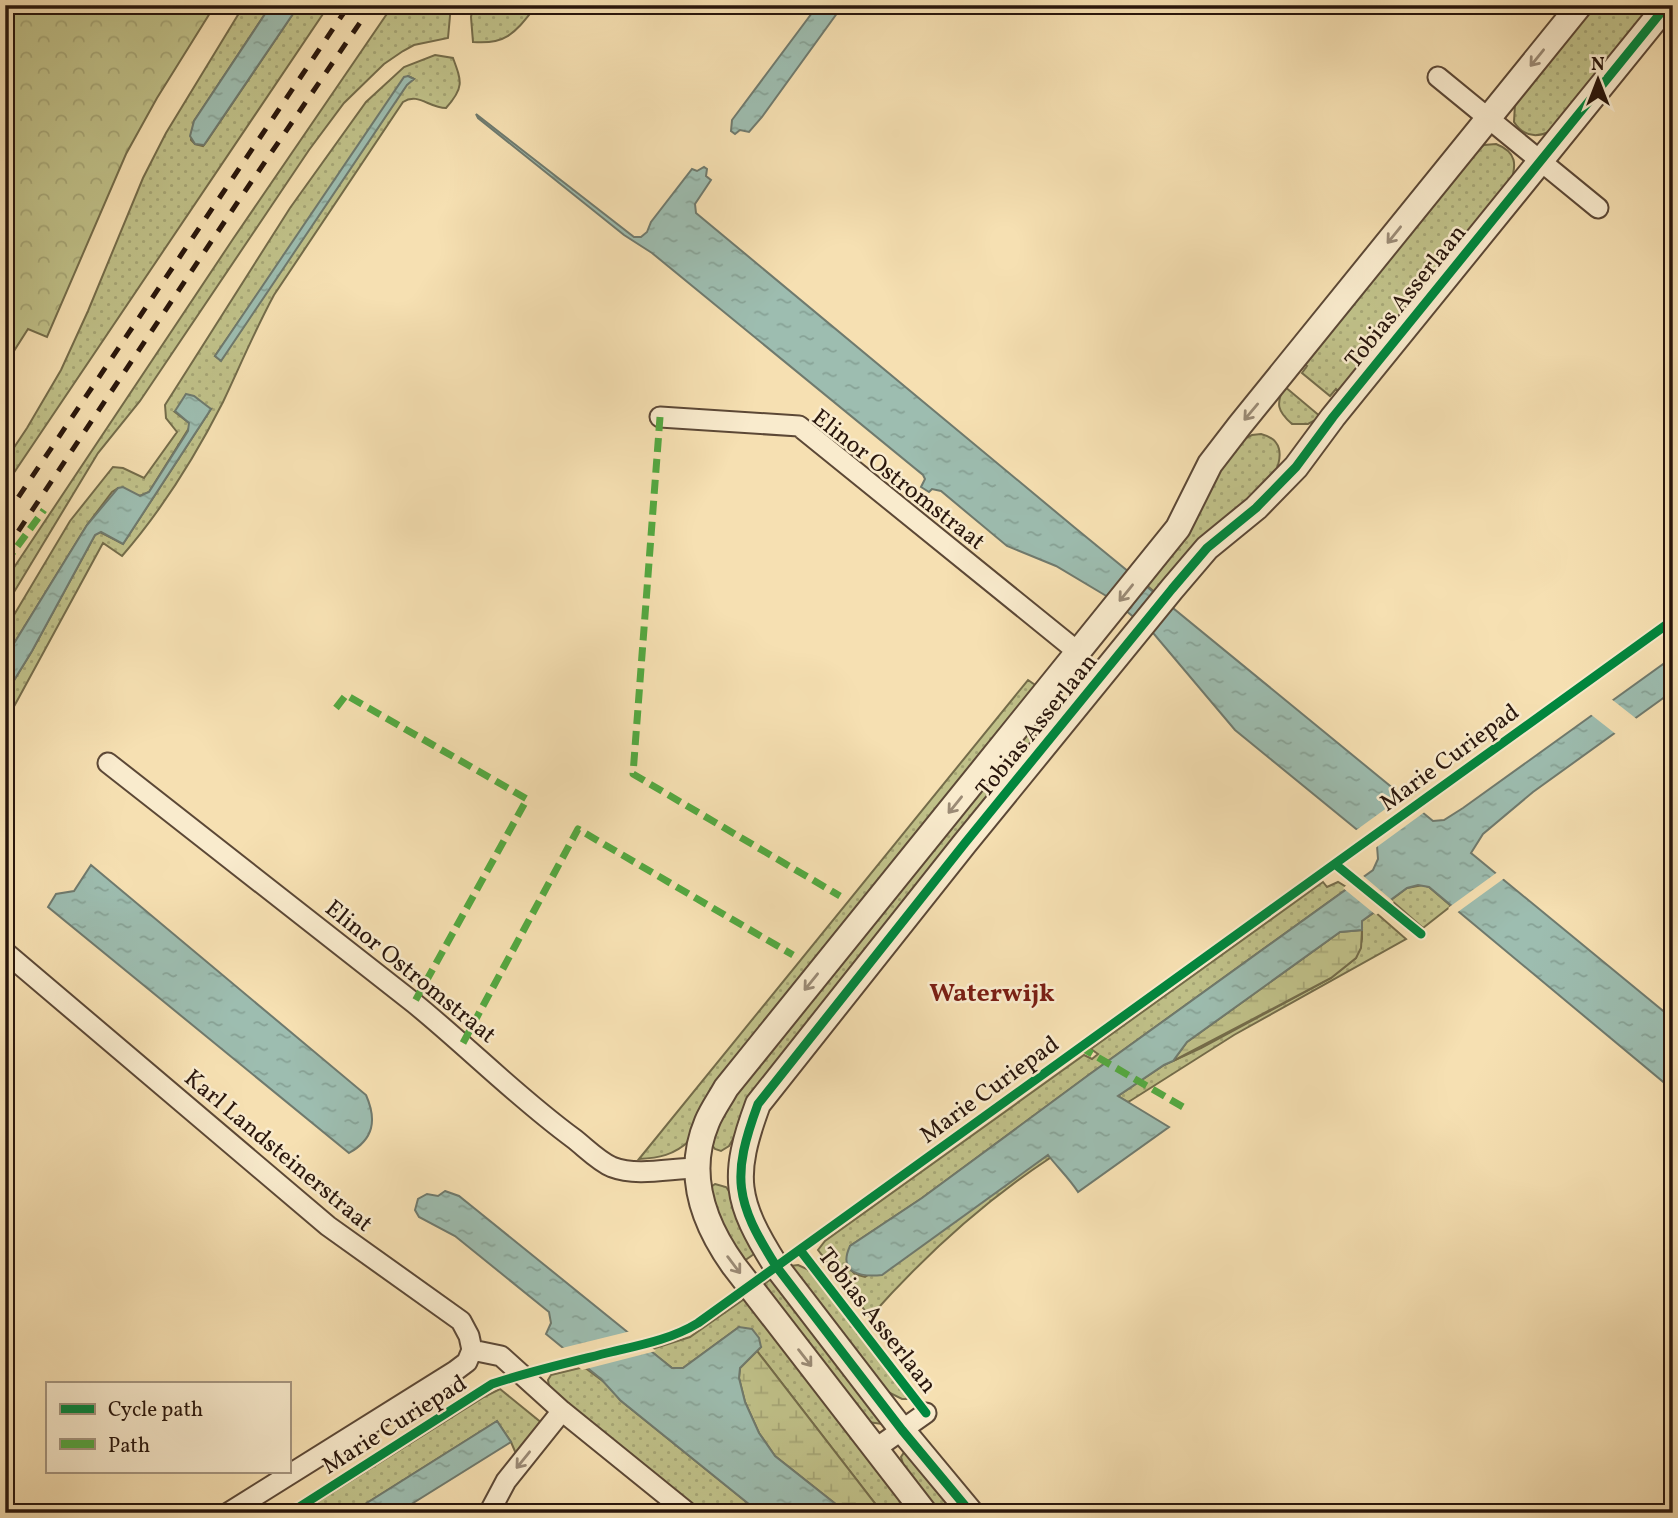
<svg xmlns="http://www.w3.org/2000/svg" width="1678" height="1518" font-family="Vollkorn,serif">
<defs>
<pattern id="grass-dots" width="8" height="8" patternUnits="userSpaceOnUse" patternTransform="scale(1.75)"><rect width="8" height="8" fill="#c0c189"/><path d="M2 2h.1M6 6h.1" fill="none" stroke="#a5a575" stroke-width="1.8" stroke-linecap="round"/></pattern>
<pattern id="wetland-marsh" width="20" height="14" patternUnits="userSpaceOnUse" patternTransform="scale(1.75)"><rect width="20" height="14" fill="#c0c189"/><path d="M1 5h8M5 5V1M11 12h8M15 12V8" fill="none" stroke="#a5a575"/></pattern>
<pattern id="park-crowns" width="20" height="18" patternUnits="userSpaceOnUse" patternTransform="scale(1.75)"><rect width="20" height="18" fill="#c0c189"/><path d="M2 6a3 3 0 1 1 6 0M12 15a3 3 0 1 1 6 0" fill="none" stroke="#a5a575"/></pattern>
<pattern id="water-ripples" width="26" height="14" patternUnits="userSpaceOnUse" patternTransform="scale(1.75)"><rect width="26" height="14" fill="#9dbdb0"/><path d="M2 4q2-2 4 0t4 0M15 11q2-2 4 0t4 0" fill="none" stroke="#87a296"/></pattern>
</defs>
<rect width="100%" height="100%" fill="#f6e0b2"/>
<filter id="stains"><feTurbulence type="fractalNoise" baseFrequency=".00286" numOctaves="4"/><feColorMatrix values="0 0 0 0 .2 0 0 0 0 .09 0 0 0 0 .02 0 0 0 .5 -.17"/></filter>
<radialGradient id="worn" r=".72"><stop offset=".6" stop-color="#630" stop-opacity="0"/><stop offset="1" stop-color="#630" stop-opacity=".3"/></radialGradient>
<!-- grass -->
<path fill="url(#grass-dots)" stroke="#746c4a" stroke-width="2" fill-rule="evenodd" d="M244 5H271L194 121 191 140 195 144 203 146 207 141 299 5H329L5 486V461L27 428 61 370 88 311 143 178 166 133Z
M393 5H451L448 38 414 45 403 51 384 64 344 103 309 150 140 401 98 453 5 607V581L233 239Z
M473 5H537C516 31 508 45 473 42L471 17Z
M1588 5H1658L1549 132C1535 138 1523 136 1514 122L1515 104Z
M435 55 453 58C462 82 464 88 446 108 429 108 418 92 403 102L274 295C255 330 240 366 223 402 195 457 162 510 122 556L103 543 5 723V695L32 651 95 535 100 532 123 544 211 409 175 412 189 423V428L149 492 140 496 118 488 112 492 87 525 5 658V630L70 521 113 467 123 468 144 478 177 432 166 418 165 405 290 208 366 102 404 67ZM408 76 414 79 407 84 221 360 215 356Z
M1496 144C1517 152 1517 165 1510 184L1343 395 1336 389 1330 396 1302 373 1307 366 1300 361 1476 151 1484 145Z
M1284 386 1321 417 1308 424H1292C1277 411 1276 404 1284 386Z
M1261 434C1282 439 1283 455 1275 473L1158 595 1144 583 1236 443 1252 435Z
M1028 680 1041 689 689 1141C674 1155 659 1158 639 1159Z
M1051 697 1066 709 737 1132 729 1146 721 1151 715 1149 710 1143 720 1114Z
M1323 882 1327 887 1338 882 1348 888 1090 1074 922 1198 850 1246V1269L855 1274 865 1277 1048 1155 1050 1158C982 1203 924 1256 870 1317L818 1250 825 1241 1084 1055 1092 1059 1098 1054 1091 1049Z
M1423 885 1429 887 1451 906 1423 928 1391 900 1407 888Z
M1375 912 1406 939 1234 1035 1130 1101 1128 1102 1118 1096 1164 1065 1201 1048 1331 978 1356 958 1362 939V921Z
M715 1184 726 1187 731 1194 757 1252 741 1263 719 1227 711 1187Z
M798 1265 809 1270 910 1399H902L886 1391 790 1266Z
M775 1276 884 1421 882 1424 868 1422 759 1288Z
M750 1295 918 1513H879L880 1510 757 1351 761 1347 739 1327 683 1368H672L649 1350 690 1337Z
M584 1367 612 1388 620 1400 760 1513H701L557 1394 549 1386 548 1380 551 1375Z
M500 1389 543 1424 517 1456 511 1442 497 1421 351 1513H300L484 1397Z
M905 1451 959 1513H934L905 1471 901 1457Z"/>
<!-- wetland -->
<path fill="url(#wetland-marsh)" stroke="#746c4a" stroke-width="2" d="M1362 930 1361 948 1356 958 1331 978 1173 1061 1187 1042 1340 932Z
M757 1351 880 1510 879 1513H847L775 1456 759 1433 745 1402 739 1378 740 1368Z"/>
<!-- park -->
<path fill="url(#park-crowns)" stroke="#746c4a" stroke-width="2" d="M5 5H215L157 98 126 154 47 337 28 329 5 365Z"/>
<!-- water -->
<path fill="url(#water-ripples)" stroke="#6f7a6e" stroke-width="2" d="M271 5H299L204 145 195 144 190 136 194 121Z
M818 5H843L762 117 749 132 740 130 735 134 731 131 732 120Z
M408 76 414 79 407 85 221 361 215 356 404 77Z
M476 114 634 237H641L647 232 651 222 692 169 697 171 704 167 707 169 706 176 711 180 695 204 696 213 1074 527 1433 821 1444 820 1463 808 1673 657V691L1533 792 1483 834 1471 853 1673 1019V1090L1429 887 1418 885 1407 888 1362 921V930L1340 932 1187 1042 1173 1061 1164 1065 1118 1096 1169 1127 1078 1192C1069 1178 1058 1168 1048 1155L882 1275C862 1277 837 1274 850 1246L922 1198 1090 1074 1373 870 1378 859 1377 846 1235 730 1154 634 1113 600 1056 566 1007 546 941 491 932 489 929 492 921 487 925 479 923 475 652 253 624 235 478 118Z
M186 394 194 396 211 409 123 544 101 532 95 535 32 651 5 695V658L87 525 118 488 123 487 140 496 149 492 188 431 189 423 175 411Z
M91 865 366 1095C377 1120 374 1139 349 1153L48 907 56 894 74 891Z
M445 1191 459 1196 474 1208 672 1368H683L739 1327 752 1329 759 1338 761 1347 740 1368 739 1378 745 1402 759 1433 775 1456 847 1513H760L620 1400 601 1379 546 1334 551 1323 549 1312 455 1236 419 1217 415 1210 418 1199 427 1194 438 1196Z
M497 1421 511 1442 397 1513H351Z"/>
<!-- pier -->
<path fill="#f6e0b2" d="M1610 698 1638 720 1617 735 1589 713Z
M1406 794 1426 811 1374 849 1355 831Z
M1499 871 1506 877 1455 914 1448 908Z
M1361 874 1394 902 1376 915 1343 888Z
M631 1331 656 1351 582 1370 558 1349Z"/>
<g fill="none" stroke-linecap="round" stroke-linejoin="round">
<defs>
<path id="minor" d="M1438 77 1598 208
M660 417 799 426 1078 652
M108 763 414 1003C468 1047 517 1097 573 1138 585 1147 598 1161 612 1167 638 1177 671 1168 698 1168
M5 952 328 1226 461 1321 469 1336 472 1350
M472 1350 501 1356 562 1411 688 1513
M875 1449 926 1413
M228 1513 455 1371 467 1362 472 1350
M489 1513 506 1481 562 1411"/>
<path id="tertiary" d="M925 1513 734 1266C703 1223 685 1174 707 1122 712 1110 720 1099 726 1088L1178 528 1210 464 1240 425 1580 5
M971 1513 902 1430 776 1266C735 1201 731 1177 758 1104L965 843 1172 589 1207 548 1256 508 1296 467 1333 417 1667 5"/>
</defs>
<!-- minor casing -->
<use href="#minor" stroke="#5c4836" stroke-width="23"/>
<!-- tertiary casing -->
<use href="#tertiary" stroke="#5c4836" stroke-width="28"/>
<!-- minor -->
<use href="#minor" stroke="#f9ebcd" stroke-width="19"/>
<!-- tertiary -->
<use href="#tertiary" stroke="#f9ebcd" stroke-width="24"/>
<!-- rail -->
<path stroke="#29160c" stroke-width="5" stroke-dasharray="12 12" stroke-linecap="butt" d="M5 517 349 5
M5 551 239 200 372 5"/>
<!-- quiet -->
<path stroke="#53a941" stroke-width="7" stroke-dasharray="14 7" stroke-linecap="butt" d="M660 417 633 774 840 896
M5 500 11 489
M5 563 44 510
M336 708 346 695 527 799 414 1003
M463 1043 578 829 793 955
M1080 1047 1183 1107"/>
<defs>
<path id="cycleway" d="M1335 864 1421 934
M800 1250 926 1413
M290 1513 492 1384C531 1371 571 1362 611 1352 641 1345 672 1339 698 1323L1673 620
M971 1513 902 1430 776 1266C735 1201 731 1177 758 1104L965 843 1172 589 1207 548 1256 508 1296 467 1333 417 1667 5"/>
</defs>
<!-- cycleway casing -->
<use href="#cycleway" stroke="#f9ebcd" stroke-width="13"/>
<!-- cycleway -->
<use href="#cycleway" stroke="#00873e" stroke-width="9"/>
</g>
<!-- one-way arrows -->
<defs><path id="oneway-shaft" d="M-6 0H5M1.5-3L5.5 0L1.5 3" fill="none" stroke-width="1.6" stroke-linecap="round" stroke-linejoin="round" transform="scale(1.75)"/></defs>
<g stroke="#9b8b76">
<use href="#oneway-shaft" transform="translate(1537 58) rotate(129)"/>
<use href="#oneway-shaft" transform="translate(1394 235) rotate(129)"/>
<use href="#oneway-shaft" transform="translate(1251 412) rotate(130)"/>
<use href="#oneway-shaft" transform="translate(1126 593) rotate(129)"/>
<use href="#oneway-shaft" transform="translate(955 805) rotate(129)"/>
<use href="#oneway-shaft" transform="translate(811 982) rotate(129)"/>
<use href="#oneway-shaft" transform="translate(734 1265) rotate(53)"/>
<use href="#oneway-shaft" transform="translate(805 1358) rotate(52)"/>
<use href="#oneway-shaft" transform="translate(523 1460) rotate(129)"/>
</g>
<g text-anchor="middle" stroke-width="5" stroke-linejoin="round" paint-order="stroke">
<!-- street labels -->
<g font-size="24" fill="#29160c" stroke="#f9ebcd">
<text transform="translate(1405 296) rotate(-51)" y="8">Tobias Asserlaan</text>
<text transform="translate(899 479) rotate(38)" y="8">Elinor Ostromstraat</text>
<text transform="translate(1036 725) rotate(-51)" y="8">Tobias Asserlaan</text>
<text transform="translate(1449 757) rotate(-36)" y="8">Marie Curiepad</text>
<text transform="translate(411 971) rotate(39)" y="8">Elinor Ostromstraat</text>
<text transform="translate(989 1089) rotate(-36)" y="8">Marie Curiepad</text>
<text transform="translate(279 1150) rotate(40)" y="8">Karl Landsteinerstraat</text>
<text transform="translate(878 1320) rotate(52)" y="8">Tobias Asserlaan</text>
<text transform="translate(394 1424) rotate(-32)" y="8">Marie Curiepad</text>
</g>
<!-- neighbourhood labels -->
<g font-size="26" font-weight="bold" fill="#7a1f14" stroke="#f9ebcd">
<text x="992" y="1001">Waterwijk</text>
</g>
</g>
<!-- margin -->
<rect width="1678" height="1518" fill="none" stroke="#f6e0b2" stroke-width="28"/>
<rect x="7" y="7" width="1664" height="1504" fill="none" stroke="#29160c" stroke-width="3.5"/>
<rect x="14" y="14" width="1650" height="1490" fill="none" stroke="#29160c" stroke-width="2"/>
<!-- legend -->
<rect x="46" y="1382" width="245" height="91" fill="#f9ebcd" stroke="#a69680" stroke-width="2"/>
<rect x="60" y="1404" width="35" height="10" fill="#00873e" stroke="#a69680" stroke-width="2"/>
<text x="108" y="1416" font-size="21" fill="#29160c">Cycle path</text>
<rect x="60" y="1439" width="35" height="10" fill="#53a941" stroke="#a69680" stroke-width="2"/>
<text x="108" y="1452" font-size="21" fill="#29160c">Path</text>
<!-- north arrow -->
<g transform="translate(1598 80)" stroke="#f9ebcd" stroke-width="5" paint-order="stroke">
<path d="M0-5L12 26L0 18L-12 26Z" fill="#29160c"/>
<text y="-10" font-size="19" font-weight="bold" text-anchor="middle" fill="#29160c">N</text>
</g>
<rect width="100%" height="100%" filter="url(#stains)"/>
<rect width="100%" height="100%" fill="url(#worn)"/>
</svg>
